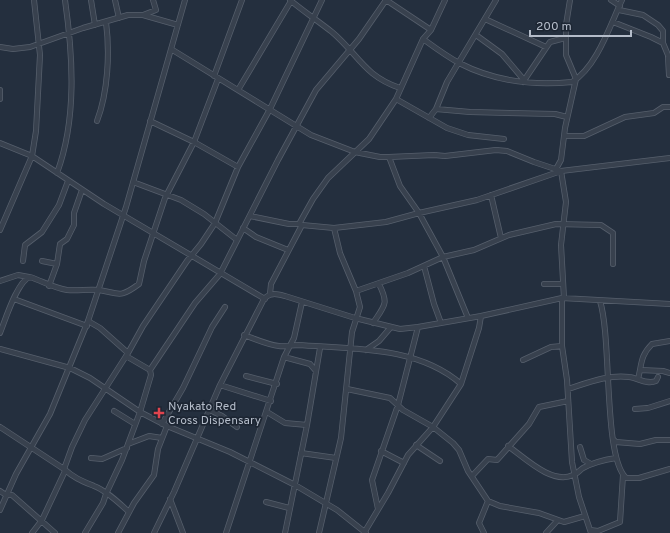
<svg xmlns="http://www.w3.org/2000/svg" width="670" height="533" font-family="Overpass,sans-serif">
<rect width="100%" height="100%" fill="#242f3e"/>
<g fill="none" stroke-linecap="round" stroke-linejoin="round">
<defs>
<path id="minor" d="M91 0 95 25
M115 0 119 18
M290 0C303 11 318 21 332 32 358 54 364 76 400 88
M386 0 431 30
M611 0 620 6
M619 10 643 15 658 25 663 31V43L670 60
M143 15 156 10 153 0
M485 19 546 47
M613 22 651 37 663 43
M476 35 502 54 524 80
M423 39C434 47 446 56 459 63 494 81 533 86 572 82 597 67 610 25 622 0
M0 47 13 49 30 47 83 28 128 15H143L178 25
M171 49 311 135 355 152 380 157H389L434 155 445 156 496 150 507 151 534 162 561 171 566 202 561 245 564 298
M668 57 669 75
M214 76 242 0
M523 82 550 42 565 38
M0 90V99
M238 90 291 1
M396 99 447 128 468 135 504 139
M436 109 470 112 555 114 567 117
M429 118 436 109 447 82 496 0
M97 121C108 92 110 53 106 22
M150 121 194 142 238 167
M564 136H584L625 117 654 113 663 107H670
M0 143 32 156 104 204 265 299
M389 157 400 186 419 213 443 257 468 318
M556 169 561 160 565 128 576 79 566 55V25L570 0
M57 173C77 119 73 56 65 0
M133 182 181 200 204 214 237 240
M491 195 501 238
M250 216 289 224H299
M302 225 334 228 386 222 419 213 477 200 561 171 670 158
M243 228 256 237 288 250
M0 230 32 156 36 131 40 55 34 0
M23 261 25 245 42 232 59 205 68 181
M42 261 57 264
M424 266 434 304 441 323
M0 281 18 275 29 277
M544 284H562
M49 286 57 264 60 244 67 239 74 225V213L82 190
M356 291 408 273 443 257 474 250 509 235 556 224 601 225 613 233V264
M270 294 271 284 302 225 299 224 313 199 328 178 369 139 396 99 423 39 431 30 445 0
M562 298V346L567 380 572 462 579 497 591 533
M14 299 87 326
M600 301C612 339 603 456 626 478H639L670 469
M88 321 100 328 128 353
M373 323C385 305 389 304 379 284
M0 333C5 321 17 281 30 277 42 281 54 288 67 290 78 291 88 289 99 290 119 293 119 299 139 284L144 261 165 198 194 142 218 79
M244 335C255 339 268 345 279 346 285 347 292 345 298 345 352 349 418 346 461 384
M0 349 70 368 90 378 140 412 167 426 230 452 295 485 337 510 366 533
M366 350 379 341 391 327
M284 357 310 364 316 371
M523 360 551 347 562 346
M150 370 195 303 220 274 278 160 316 90 359 39 386 0
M640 370 663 371 670 373
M246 376 277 384
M638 379C642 364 640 356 652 344L670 341
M220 385 271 401
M347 389 390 398 403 410 433 427 453 443 459 450 468 471 488 501 500 506 539 513 564 522 585 516
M568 389C587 383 609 374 629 377 638 378 647 385 656 381L658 377
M635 409 648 408 670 401
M210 410 222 416 237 427
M114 411 135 424
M267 412 285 423 307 425
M162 424 183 388 212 327 225 307
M0 427 64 469
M613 439 616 442 640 444 656 440H670
M128 444 149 436 162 438
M416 445 440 461
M508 446C525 458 552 485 573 475 577 474 580 470 583 468 594 462 603 460 616 458
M580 447 584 460 591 464
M381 451 404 463
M301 453 336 458
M91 458 102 459 127 448
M472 476 488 459 497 460 529 424 539 407 568 401
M0 491 6 495H12L55 533
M170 499 183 533
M266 502 289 508
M378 509 372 480 398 405 418 327
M0 510 16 474 50 414 88 321 126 207 185 0
M129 512C119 503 107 491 94 486 82 481 74 478 64 469L72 447 85 420 128 353 143 326 187 261 201 244 215 223 238 167 270 109 322 0
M590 530 598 531 620 522 623 475
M32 533 42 520 65 471
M85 533 103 503 106 494 122 460 140 412 151 375 150 370 126 356
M118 533 134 503 154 475 158 449 167 426
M154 533 174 492 220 385 264 299C270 292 277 294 285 296L355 318 400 329 418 327 481 316 562 298 670 304
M226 533 284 357 294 338 302 302
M285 533 307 425 320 348
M319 533 341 438 352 332 360 307 356 291 340 253 334 228
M364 533 388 493 408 455 433 427 461 384 479 328 481 316
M484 533 479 523 488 501
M546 533 557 521"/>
</defs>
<!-- minor casing -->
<use href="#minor" stroke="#565f6c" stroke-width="6"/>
<!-- minor -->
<use href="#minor" stroke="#38414e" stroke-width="4.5"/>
</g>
<!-- markers -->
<path fill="#e0444e" stroke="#1d2633" stroke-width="1.5" d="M157 407h4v4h4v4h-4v4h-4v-4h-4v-4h4z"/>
<g text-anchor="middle" stroke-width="3.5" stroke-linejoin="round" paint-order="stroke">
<!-- poi labels -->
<g font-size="12" fill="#b4bcc9" stroke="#1d2633" text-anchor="start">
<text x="168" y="410">Nyakato Red<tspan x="168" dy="14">Cross Dispensary</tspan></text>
</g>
</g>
<!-- scale -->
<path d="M530 30v6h101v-6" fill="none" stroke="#b4bcc9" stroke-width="2"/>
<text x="536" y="30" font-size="12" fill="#b4bcc9" stroke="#1d2633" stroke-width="3" paint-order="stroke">200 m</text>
</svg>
